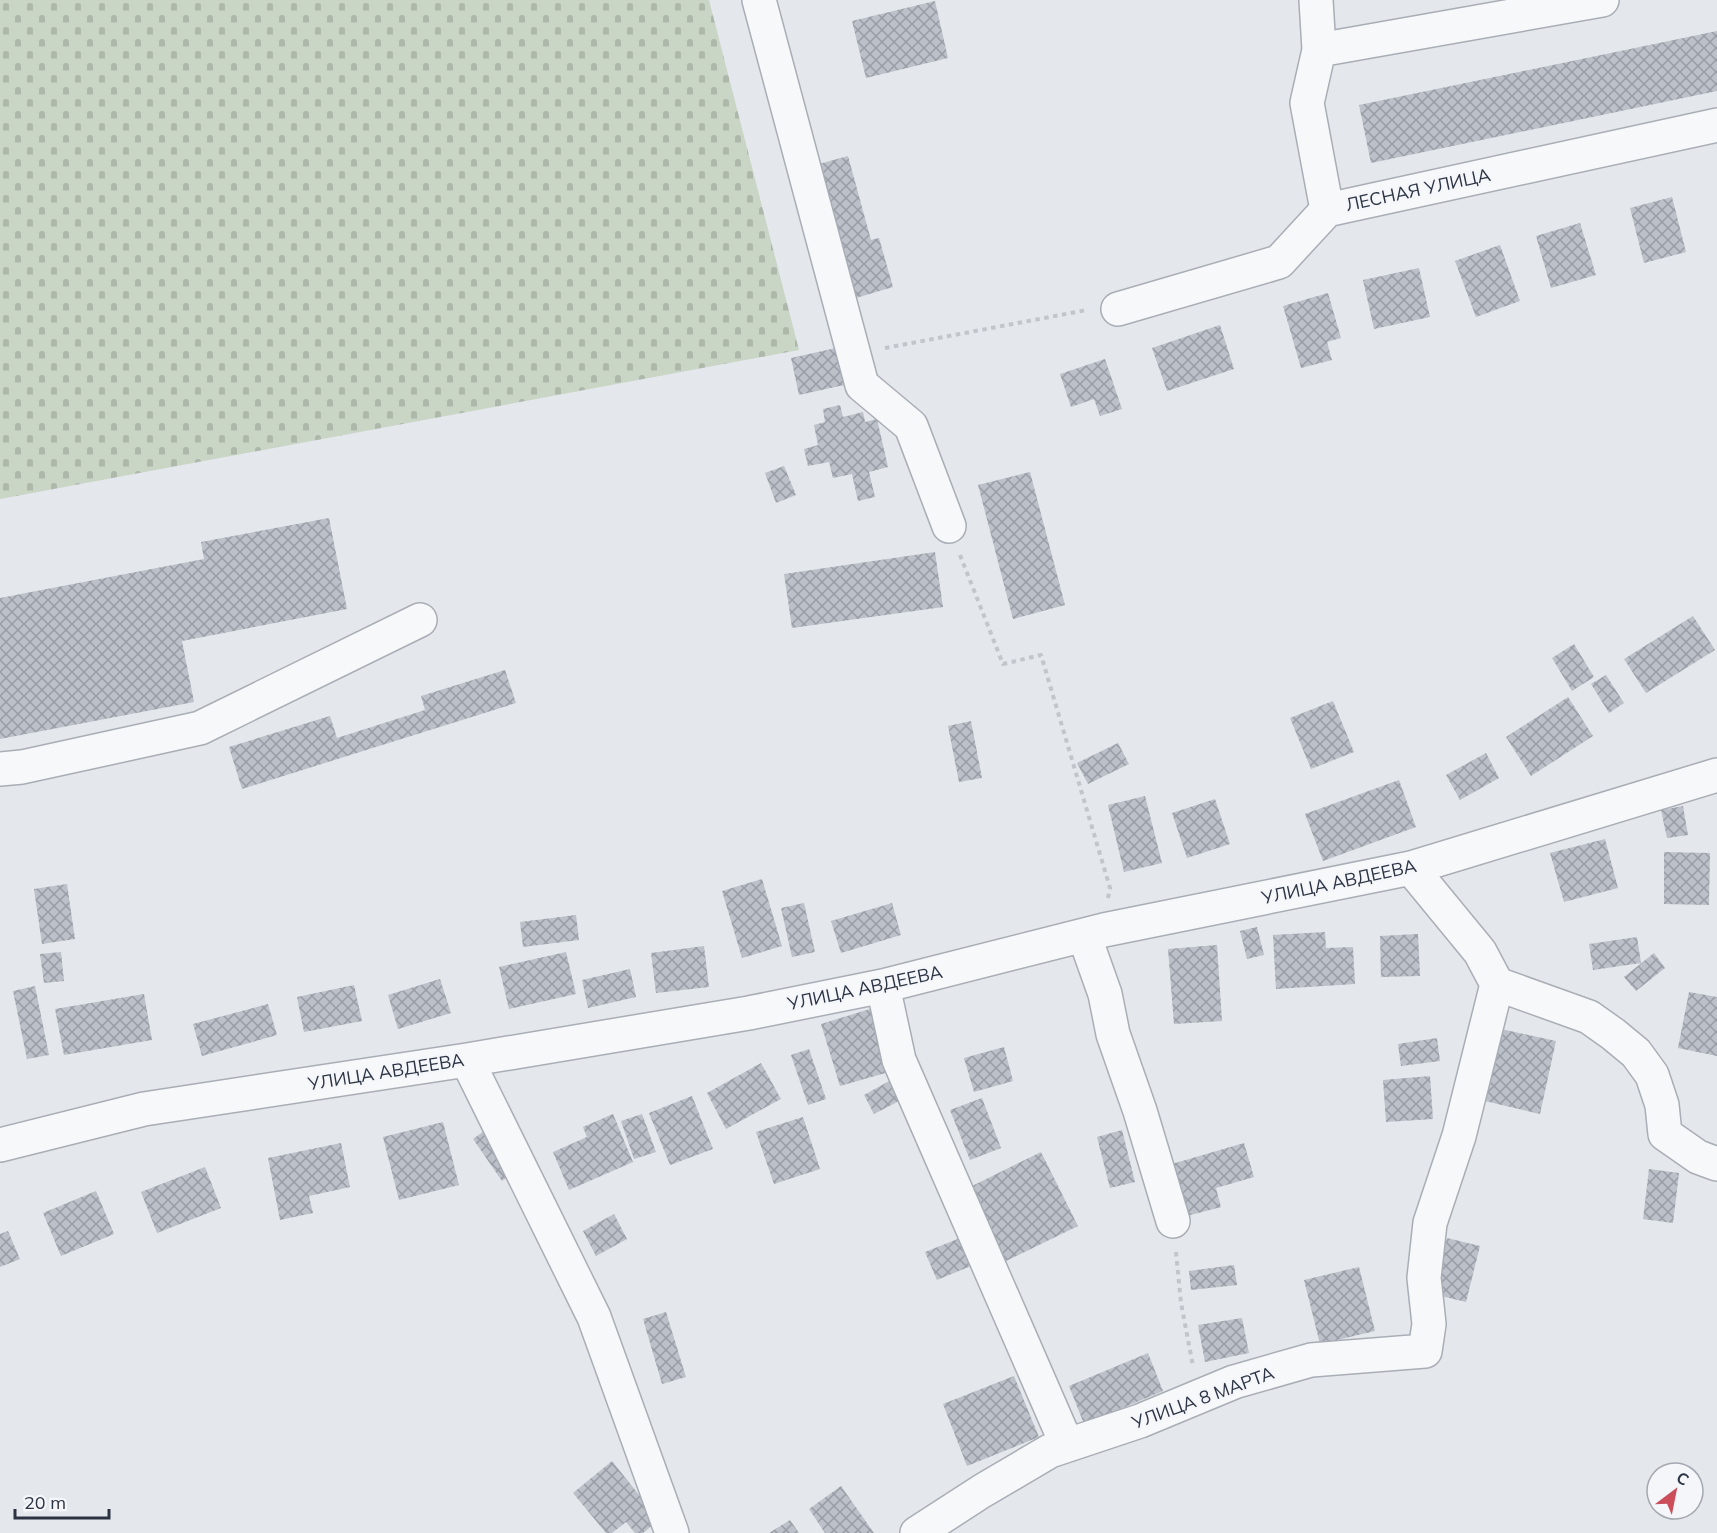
<svg xmlns="http://www.w3.org/2000/svg" width="1717" height="1533" font-family="Mulish,sans-serif">
<defs>
<pattern id="cemetery-stones" width="16" height="16" patternUnits="userSpaceOnUse" patternTransform="scale(1.5)"><rect width="16" height="16" fill="#c9d5c5"/><path d="M2 7V4a2 2 0 0 1 4 0v3zM10 15v-3a2 2 0 0 1 4 0v3z" fill="#adb7aa"/></pattern>
<pattern id="building-cross-hatch" width="8" height="8" patternUnits="userSpaceOnUse" patternTransform="scale(1.5)"><rect width="8" height="8" fill="#bbc0c9"/><path d="M0 0l8 8M0 8l8-8" fill="none" stroke="#989da5"/></pattern>
</defs>
<rect width="100%" height="100%" fill="#e4e7ec"/>
<!-- cemetery -->
<path fill="url(#cemetery-stones)" d="M0 0H709L799 350 0 499Z"/>
<!-- building -->
<path fill="url(#building-cross-hatch)" d="M935 1 948 58 866 78 852 21Z
M1717 31V91L1371 163 1359 105Z
M848 156 871 240 879 238 893 287 856 298 819 164Z
M1672 197 1686 252 1644 263 1630 208Z
M1580 223 1596 275 1551 288 1536 236Z
M1500 245 1520 301 1476 317 1455 261Z
M1419 268 1430 317 1374 329 1363 280Z
M1328 293 1341 338 1327 342 1332 360 1301 368 1283 306Z
M1220 325 1234 369 1167 391 1152 348Z
M836 348 844 385 799 395 791 358Z
M1105 359 1122 409 1100 416 1094 399 1071 407 1060 374Z
M840 405 843 417 863 412 865 422 877 419 888 467 869 472 875 497 858 501 852 474 833 478 829 462 808 466 804 449 818 445 814 425 825 422 823 409Z
M784 466 796 495 776 503 765 473Z
M1030 472 1065 605 1013 619 978 485Z
M329 518 347 609 182 641 194 702 0 739V598L204 559 201 542Z
M935 552 943 607 792 628 784 574Z
M1693 616 1715 650 1646 693 1624 659Z
M1574 644 1594 677 1572 691 1552 658Z
M505 670 516 703 242 789 229 747 330 716 337 738 425 710 421 696Z
M1606 675 1624 703 1609 713 1591 684Z
M1568 697 1593 736 1531 776 1506 737Z
M1333 701 1354 752 1311 769 1290 718Z
M971 721 982 778 959 782 948 726Z
M1118 743 1129 764 1088 784 1077 763Z
M1486 753 1499 778 1460 800 1446 775Z
M1399 780 1416 827 1323 861 1305 814Z
M1145 796 1162 863 1124 872 1108 805Z
M1215 799 1230 844 1187 858 1172 813Z
M1683 806 1688 835 1667 838 1661 810Z
M1605 839 1618 888 1564 902 1550 853Z
M1664 852 1710 853 1709 905 1664 904Z
M762 879 782 946 742 958 722 891Z
M67 884 75 939 42 944 34 889Z
M804 903 815 952 792 957 781 908Z
M892 903 901 935 841 953 831 921Z
M576 915 579 940 523 947 520 922Z
M1257 927 1264 955 1247 959 1240 931Z
M1325 932 1326 948 1353 947 1355 984 1276 989 1273 935Z
M1418 934 1420 976 1381 977 1380 936Z
M1637 937 1641 963 1593 970 1589 944Z
M1217 945 1222 1021 1174 1024 1168 949Z
M704 946 709 987 656 993 651 953Z
M61 952 64 981 44 983 40 954Z
M566 952 576 994 509 1009 499 967Z
M1654 953 1665 968 1636 991 1624 977Z
M630 969 636 997 588 1008 582 980Z
M440 979 451 1013 398 1029 388 995Z
M354 985 362 1021 304 1032 297 997Z
M35 986 49 1055 27 1059 13 991Z
M1689 992 1717 997V1056L1678 1048Z
M144 994 152 1040 64 1055 55 1009Z
M268 1004 277 1035 202 1056 193 1024Z
M870 1009 889 1072 840 1086 821 1024Z
M1501 1029 1556 1041 1540 1114 1485 1101Z
M1437 1038 1440 1061 1401 1066 1398 1044Z
M1004 1047 1013 1081 974 1092 964 1058Z
M809 1049 826 1099 808 1105 791 1055Z
M761 1063 781 1099 726 1129 707 1093Z
M1430 1076 1433 1119 1386 1122 1383 1080Z
M893 1079 903 1099 874 1114 864 1095Z
M692 1096 713 1149 670 1165 649 1113Z
M982 1098 1001 1148 970 1160 950 1110Z
M613 1114 633 1162 569 1190 553 1152 587 1137 583 1127Z
M642 1114 656 1152 634 1159 621 1121Z
M803 1117 820 1169 774 1184 756 1132Z
M443 1122 459 1185 399 1200 383 1137Z
M488 1128 517 1170 502 1181 473 1139Z
M1122 1130 1135 1182 1110 1188 1097 1137Z
M341 1143 350 1187 309 1196 313 1213 280 1220 268 1158Z
M1244 1143 1254 1177 1216 1188 1221 1207 1187 1216 1172 1164Z
M1041 1152 1078 1226 1006 1261 970 1187Z
M205 1167 221 1208 157 1233 141 1192Z
M1649 1169 1679 1173 1673 1223 1643 1219Z
M96 1191 114 1234 61 1256 43 1213Z
M614 1214 627 1239 596 1256 583 1231Z
M8 1231 20 1259 0 1267V1234Z
M960 1238 971 1266 937 1280 925 1252Z
M1447 1238 1480 1246 1466 1302 1433 1294Z
M1234 1265 1237 1285 1191 1290 1189 1271Z
M1359 1267 1375 1331 1320 1344 1304 1280Z
M666 1312 686 1377 662 1384 643 1319Z
M1242 1318 1249 1353 1205 1362 1198 1325Z
M1148 1353 1163 1391 1084 1424 1069 1386Z
M1014 1376 1039 1437 967 1466 943 1404Z
M612 1461 659 1520 643 1533H635L626 1522 612 1533H606L573 1493Z
M841 1486 874 1533H825L809 1509Z
M790 1520 799 1533H769Z"/>
<g fill="none" stroke-linecap="round" stroke-linejoin="round">
<defs>
<path id="minor" d="M759 0 862 385 911 426 949 526
M1316 0 1319 50 1307 103 1327 210
M1319 50 1602 0
M1327 210 1717 125
M1118 309 1279 262 1327 210
M0 769 22 767 200 728 420 620
M1084 935 1105 994 1113 1034 1140 1111 1173 1221
M1497 984 1589 1017 1613 1034 1636 1053 1652 1075 1662 1105 1665 1134 1698 1157 1717 1164
M883 986 899 1060 1067 1445
M467 1060 594 1317 672 1533
M0 1145 144 1109 467 1060 749 1013 883 986 1104 930 1411 868 1717 775
M917 1533 982 1491 1050 1451 1140 1421 1234 1382 1311 1360 1425 1351 1429 1324 1424 1278 1430 1223 1459 1136 1497 984 1480 952 1411 868"/>
</defs>
<!-- minor casing -->
<use href="#minor" stroke="#a9aeb6" stroke-width="36"/>
<!-- path -->
<path stroke="#c2c5cb" stroke-width="4" stroke-dasharray="4.5 4.5" stroke-linecap="butt" d="M885 348 1087 310
M960 555 1003 664 1041 655 1110 888 1108 898
M1176 1252 1181 1303 1193 1366"/>
<!-- minor -->
<use href="#minor" stroke="#f7f8fa" stroke-width="33"/>
</g>
<g text-anchor="middle" stroke-width="4.5" stroke-linejoin="round" paint-order="stroke">
<!-- street labels -->
<g font-size="18" fill="#2c3444" stroke="#f4f6f9">
<text transform="translate(1418 190) rotate(-12)" y="6">ЛЕСНАЯ УЛИЦА</text>
<text transform="translate(1339 882) rotate(-12)" y="6">УЛИЦА АВДЕЕВА</text>
<text transform="translate(865 988) rotate(-12)" y="6">УЛИЦА АВДЕЕВА</text>
<text transform="translate(386 1072) rotate(-9)" y="6">УЛИЦА АВДЕЕВА</text>
<text transform="translate(1203 1398) rotate(-20)" y="6">УЛИЦА 8 МАРТА</text>
</g>
</g>
<!-- north arrow -->
<g transform="translate(1675 1491) rotate(32)"><circle r="28" fill="#f4f6f9" stroke="#a4a8b1" stroke-width="1.5"/>
<path d="M0-4.5L10 22L0 15L-10 22Z" fill="#cc4e5b"/>
<text y="-9" font-size="16" font-weight="bold" text-anchor="middle" fill="#2c3444">С</text>
</g>
<!-- scale -->
<path d="M15 1509v9h94v-9" fill="none" stroke="#2c3444" stroke-width="3"/>
<text x="24" y="1509" font-size="18" fill="#2c3444" stroke="#f4f6f9" stroke-width="4.5" paint-order="stroke">20 m</text>
</svg>
